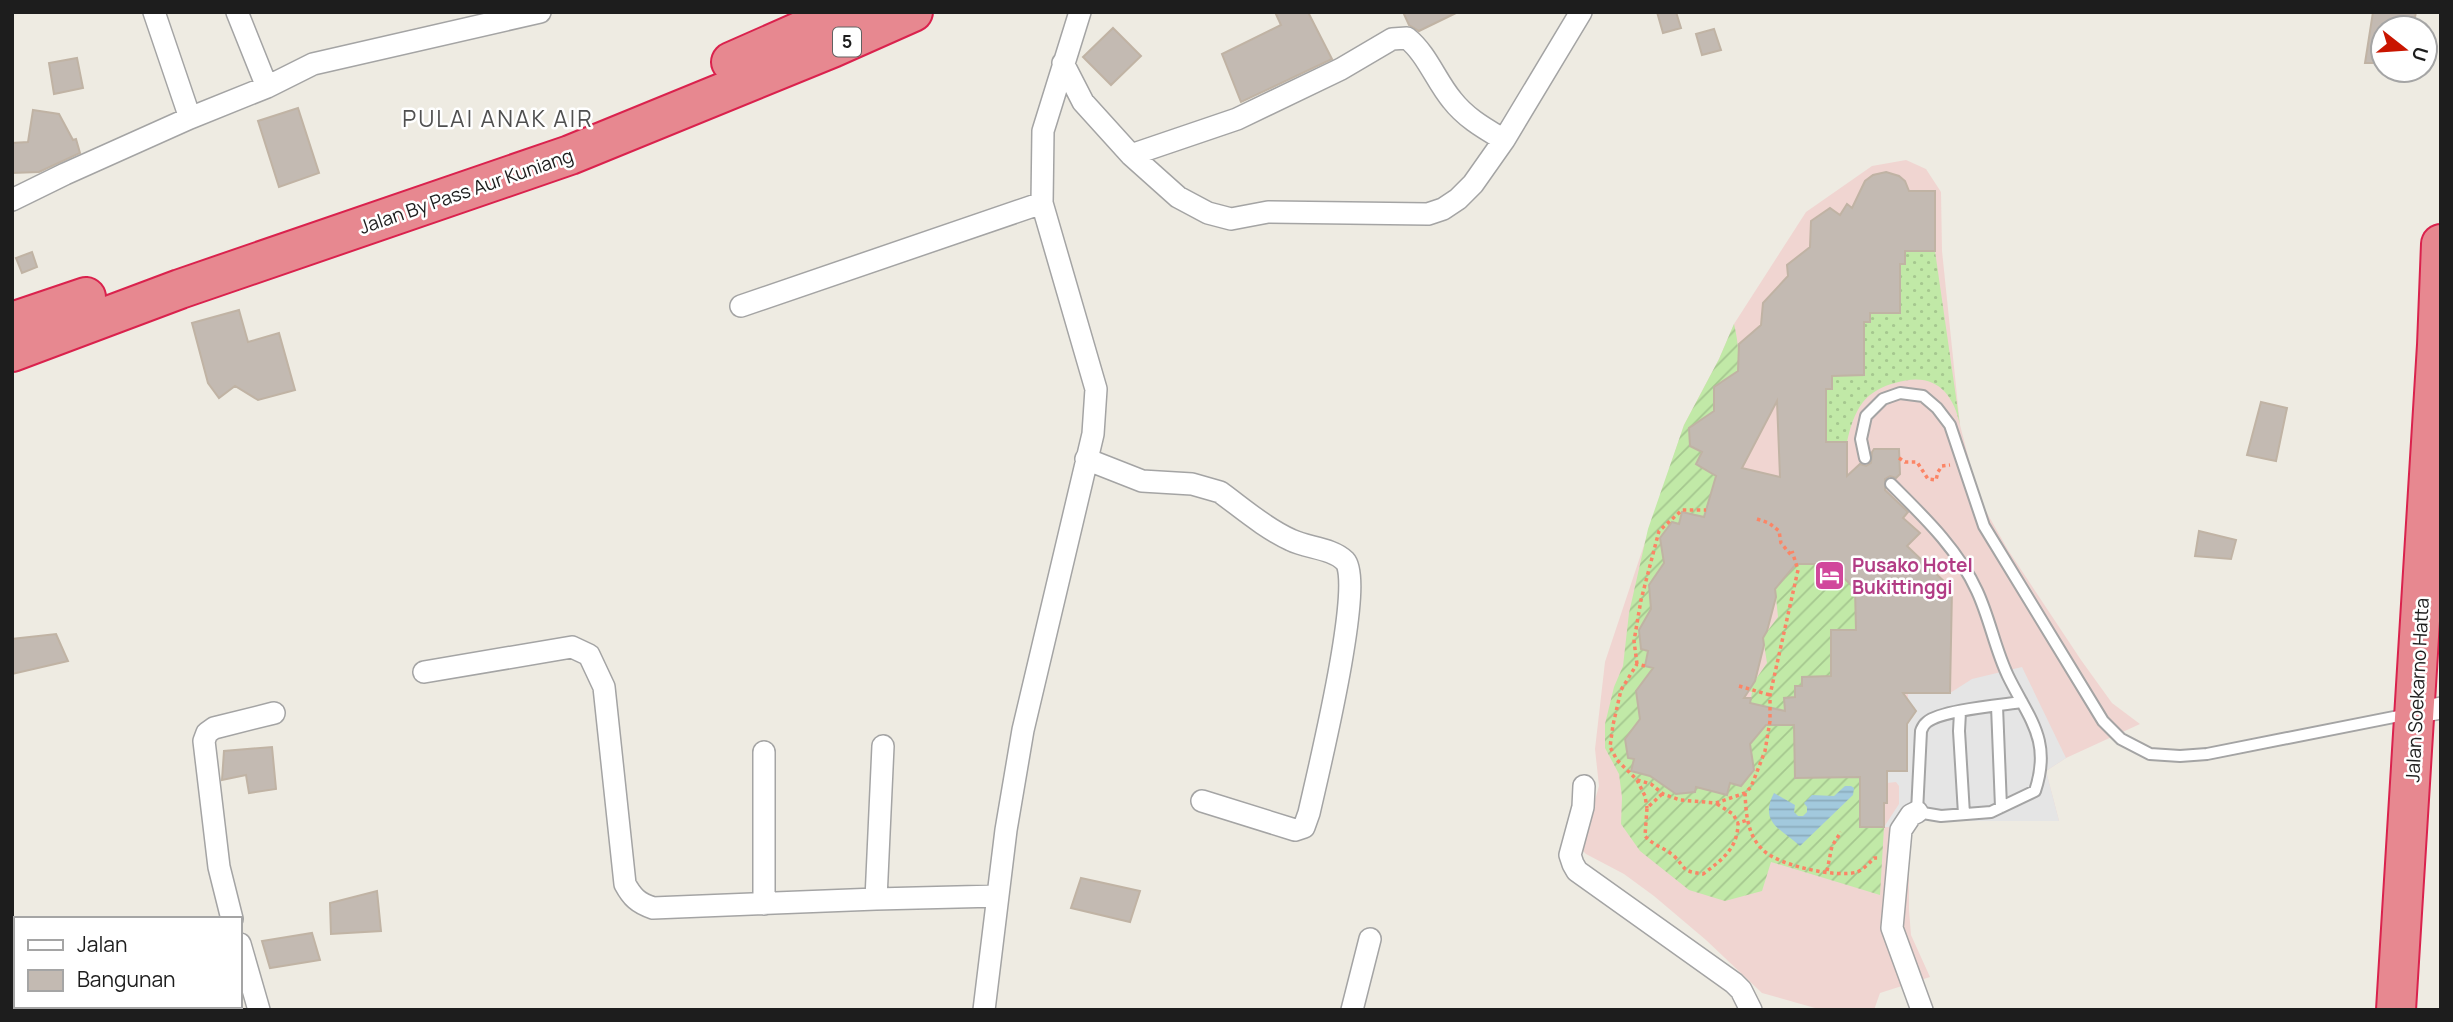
<svg xmlns="http://www.w3.org/2000/svg" width="2453" height="1022" font-family="Manrope,sans-serif">
<defs>
<pattern id="grass-dots" width="8" height="8" patternUnits="userSpaceOnUse" patternTransform="scale(1.75)"><rect width="8" height="8" fill="#c1e9a7"/><path d="M2 2h.1M6 6h.1" fill="none" stroke="#a5c78f" stroke-width="1.8" stroke-linecap="round"/></pattern>
<pattern id="garden-furrows" width="10" height="10" patternUnits="userSpaceOnUse" patternTransform="scale(1.75)"><rect width="10" height="10" fill="#c1e9a7"/><path d="M-1 1l2-2M0 10L10 0M9 11l2-2" fill="none" stroke="#a5c78f"/></pattern>
<pattern id="water-rules" width="6" height="5" patternUnits="userSpaceOnUse" patternTransform="scale(1.75)"><rect width="6" height="5" fill="#a2c9dd"/><path d="M0 2.5h6" fill="none" stroke="#8bacbd"/></pattern>
</defs>
<rect width="100%" height="100%" fill="#eeebe2"/>
<!-- commercial -->
<path fill="#f0d5d1" d="M1906 160 1926 169 1941 192 1942 251 1960 425 1979 499 2008 550 2081 660 2112 703 2140 724 2066 758 2046 771 2059 821H1911L1909 828V910L1911 935 1930 977 1880 993 1874 1010H1822L1762 993 1706 940 1654 896 1624 874 1586 854 1581 849 1599 786 1595 749 1605 662 1684 425 1719 359 1734 324 1806 212 1872 166Z"/>
<!-- grass -->
<path fill="url(#grass-dots)" d="M1905 251H1935L1960 425C1953 390 1932 371 1895 383 1883 386 1871 392 1863 402 1854 414 1850 428 1847 442H1826V389L1832 388V376L1864 375V322H1870V313L1900 264Z"/>
<!-- garden -->
<path fill="url(#garden-furrows)" d="M1734 324C1739 343 1738 362 1744 381L1733 374 1714 387V406L1718 422 1706 416 1689 428 1690 446 1702 452 1696 464 1716 476 1704 517 1682 512 1679 524 1672 522 1660 538 1663 556 1670 558 1666 570 1660 568 1649 585 1655 617 1647 616 1639 630 1641 649 1648 651 1656 669 1648 714 1628 758 1634 759 1631 771 1661 779 1660 783 1676 794 1695 792 1696 787 1727 794 1730 783 1741 786 1754 770 1751 750 1739 747 1742 737 1754 739 1765 726 1762 706 1750 703 1752 692 1738 688 1741 676 1756 679 1767 663 1764 644 1755 630 1766 633 1778 617 1776 597 1763 594 1787 550 1824 558 1855 589 1856 630H1831V656L1857 676 1802 677V686H1795V697L1784 698 1785 724 1794 725 1795 778 1860 777V827H1884L1880 895 1771 862 1762 891 1725 901 1689 890 1640 851 1621 824 1622 797 1619 774 1605 748V724L1614 687 1623 666 1629 613 1648 529 1684 425 1719 359Z"/>
<!-- parking -->
<path fill="#e5e5e5" d="M2022 667 2066 758 2046 771 2059 821H1912L1909 828 1884 827 1899 804V786L1896 782 1887 783V771L1907 770 1908 693H1950L1972 679Z"/>
<!-- water -->
<path fill="url(#water-rules)" d="M1845 786H1851L1854 788 1853 795 1800 846C1783 830 1758 823 1774 793L1795 805 1794 812 1798 816H1803L1807 812V807L1804 803 1812 795 1834 796Z"/>
<!-- building -->
<path fill="#c3bab2" stroke="#c0b3a4" stroke-width="2" fill-rule="evenodd" d="M1275 12H1308L1332 59 1241 102 1222 54 1281 25Z
M1403 12H1458L1419 31 1409 25Z
M1657 12H1676L1681 28 1663 33Z
M2373 12H2416L2413 28H2383V63H2365Z
M1113 28 1141 56 1111 85 1083 57Z
M1714 29 1721 50 1702 55 1696 34Z
M77 58 83 88 54 94 49 63Z
M298 108 319 173 279 187 258 121Z
M33 110 59 114 73 140 76 139 80 153 39 172 12 173V143L28 142Z
M1886 172 1899 176 1905 181 1909 191H1935V251H1905V264H1900V313H1870V322H1864V375L1832 376V389H1826V442H1847V476L1860 464 1866 466 1871 463 1872 452 1874 449H1899L1900 474 1896 478 1890 476 1885 479V490L1908 512 1903 518 1920 533 1907 546 1952 589 1950 693H1903L1916 711 1907 724V771H1887V803H1884V827H1860V777L1795 778 1794 725H1766L1750 744 1754 770 1741 786 1730 783 1727 795 1696 787 1695 792 1676 794 1650 776 1631 771 1634 759 1628 758 1625 739 1640 719 1636 691 1653 668 1645 666 1648 651 1641 649 1639 630 1651 609 1649 585 1664 563 1660 538 1672 522 1679 524 1682 512 1704 517 1716 476 1696 464 1702 452 1690 446 1689 428 1714 411V387L1738 371 1739 344 1761 325 1763 303 1788 276 1787 265 1810 247 1811 221 1830 208 1840 215 1847 204 1852 208 1865 181 1873 175ZM1777 401 1780 477 1742 468ZM1796 564H1830L1855 589 1856 630H1831V676L1802 677V686H1795V697L1784 698 1785 711 1750 703 1751 698H1744L1755 681 1764 645 1763 638 1767 631 1776 597 1775 589Z
M32 252 37 267 22 273 16 258Z
M239 310 248 342 279 333 295 390 258 400 235 386 219 398 208 383 192 323Z
M2261 402 2287 408 2276 461 2247 455Z
M2199 531 2236 540 2231 559 2195 556Z
M56 634 68 661 12 674V639Z
M272 747 276 789 249 793 246 775 222 780 224 751Z
M1081 878 1140 891 1130 922 1071 908Z
M377 891 381 931 331 934 330 903Z
M312 933 320 960 270 968 262 941Z"/>
<g fill="none" stroke-linecap="round" stroke-linejoin="round">
<defs>
<path id="lane" d="M1865 458 1861 439 1866 416 1883 399 1900 393 1923 396 1937 408 1950 425 1984 526 2103 721 2121 739 2150 754 2180 756 2207 754 2409 714
M1891 484C1923 516 1958 549 1977 591 1990 619 1995 649 2008 676 2029 719 2052 740 2035 791L1991 812 1941 816 1917 812 1921 731C1923 726 1923 725 1927 722 1941 710 2002 705 2022 702
M1997 706 2001 807
M1960 712 1959 731 1964 814"/>
<path id="street" d="M154 12 190 118
M237 12 267 87
M1063 63 1083 102 1131 155 1178 197 1208 213 1231 219 1268 212 1428 214 1443 209 1458 199 1473 184 1504 140 1581 12
M1131 155 1237 119 1341 69 1392 39 1407 38C1427 54 1436 81 1452 100 1466 118 1484 128 1504 140
M12 200 65 174 190 118 267 87 313 64 540 12
M741 306 1042 203
M1086 459 1142 481 1192 484 1220 492C1242 508 1265 528 1291 540 1307 548 1332 548 1345 561 1365 582 1317 777 1309 813L1304 827 1295 830 1202 801
M424 672 572 647 589 655 604 687 625 884C632 897 638 903 653 908L876 899 998 896
M2415 713 2441 708
M764 752V904
M1584 786 1583 807 1570 855 1573 864 1577 871 1734 983 1741 990 1751 1010
M1917 812 1911 815 1901 830 1892 928 1922 1010
M876 899 883 746
M232 919 219 867 204 741 207 733 214 728 274 713
M240 944 259 1010
M12 950 16 959
M36 1006 38 1010
M984 1010 1006 830 1023 730 1093 434 1096 389 1042 203 1043 131 1080 12
M1352 1010 1370 939"/>
<path id="highway" d="M731 62 844 12
M12 322 86 297
M12 352 180 289 570 155 832 48 913 12
M2396 1010 2437 345 2441 244"/>
</defs>
<!-- lane casing -->
<use href="#lane" stroke="#a4a4a4" stroke-width="14"/>
<!-- street casing -->
<use href="#street" stroke="#a4a4a4" stroke-width="24"/>
<!-- highway casing -->
<use href="#highway" stroke="#da224d" stroke-width="42"/>
<!-- path -->
<path stroke="#fb8566" stroke-width="3.5" stroke-dasharray="3.5 3.5" stroke-linecap="butt" d="M1899 458 1905 462H1917L1928 479 1936 480 1938 472 1942 466 1950 465
M1757 519 1769 523 1779 531 1781 543 1791 555
M1637 664 1634 641 1641 600 1659 531 1682 510H1706
M1645 666 1637 664 1621 690 1613 725 1610 747 1617 760 1637 780 1651 784 1663 794 1680 800 1716 803 1745 793 1751 787 1765 751 1770 721V695L1798 570 1792 551
M1739 686 1770 695
M1637 780 1645 796 1647 808
M1745 793C1746 813 1747 835 1763 850 1779 866 1837 878 1857 872 1863 870 1870 862 1874 858H1878
M1662 794 1647 808 1645 836C1654 846 1665 848 1674 856 1687 869 1681 871 1703 874 1722 860 1738 848 1738 823L1748 820
M1717 804 1733 814 1738 823
M1827 871 1832 846 1841 832"/>
<!-- lane -->
<use href="#lane" stroke="#fff" stroke-width="10"/>
<!-- street -->
<use href="#street" stroke="#fff" stroke-width="21"/>
<!-- highway -->
<use href="#highway" stroke="#e78890" stroke-width="38"/>
</g>
<!-- icons -->
<defs>
<symbol id="hotel-square" viewBox="-11 -11 22 22"><rect x="-9" y="-9" width="18" height="18" rx="4" fill="#d1479c" stroke="#fff"/><path d="M-6-4.5h1.5V1H6V5H4.5V3h-9V5H-6ZM-4 0a1.8 1.8 0 1 1 3.6 0ZM.5 0V-2.5h3Q6-2.5 6 0Z" fill="#fff"/></symbol>
</defs>
<g fill-rule="evenodd">
<use href="#hotel-square" x="1812" y="558" width="35" height="35"/>
</g>
<g text-anchor="middle" stroke-width="5" stroke-linejoin="round" paint-order="stroke">
<!-- shield labels -->
<rect fill="#fff" stroke="#616161" stroke-width="2" x="833" y="27.5" width="28" height="29" rx="5"/>
<g font-size="18" font-weight="bold" fill="#1d1d1d">
<text x="847" y="48">5</text>
</g>
<!-- street labels -->
<g font-size="19" fill="#1d1d1d" stroke="#fff">
<text transform="translate(466 191) rotate(-19)" y="7">Jalan By Pass Aur Kuniang</text>
<text transform="translate(2417 690) rotate(-87)" y="7">Jalan Soekarno Hatta</text>
</g>
<!-- hotel labels -->
<g font-size="19" font-weight="bold" fill="#b23c85" stroke="#fff" text-anchor="start">
<text x="1852" y="572">Pusako Hotel<tspan x="1852" dy="22">Bukittinggi</tspan></text>
</g>
<!-- quarter labels -->
<g font-size="23" letter-spacing="2" fill="#505050" stroke="#fff">
<text x="498" y="127">PULAI ANAK AIR</text>
</g>
</g>
<!-- border -->
<rect width="2453" height="1022" fill="none" stroke="#1d1d1d" stroke-width="28"/>
<!-- legend -->
<rect x="14" y="917" width="228" height="91" fill="#ffffff" stroke="#a5a5a5" stroke-width="2"/>
<rect x="28" y="940" width="35" height="10" fill="#ffffff" stroke="#a5a5a5" stroke-width="2"/>
<text x="77" y="952" font-size="21" fill="#1d1d1d">Jalan</text>
<rect x="28" y="970" width="35" height="21" fill="#c3bab2" stroke="#a5a5a5" stroke-width="2"/>
<text x="77" y="987" font-size="21" fill="#1d1d1d">Bangunan</text>
<!-- north arrow -->
<g transform="translate(2404 49) rotate(107)"><circle r="33" fill="#ffffff" stroke="#a5a5a5" stroke-width="2"/>
<path d="M0-5L12 26L0 18L-12 26Z" fill="#c91500"/>
<text y="-10" font-size="19" font-weight="bold" text-anchor="middle" fill="#1d1d1d">U</text>
</g>
</svg>
